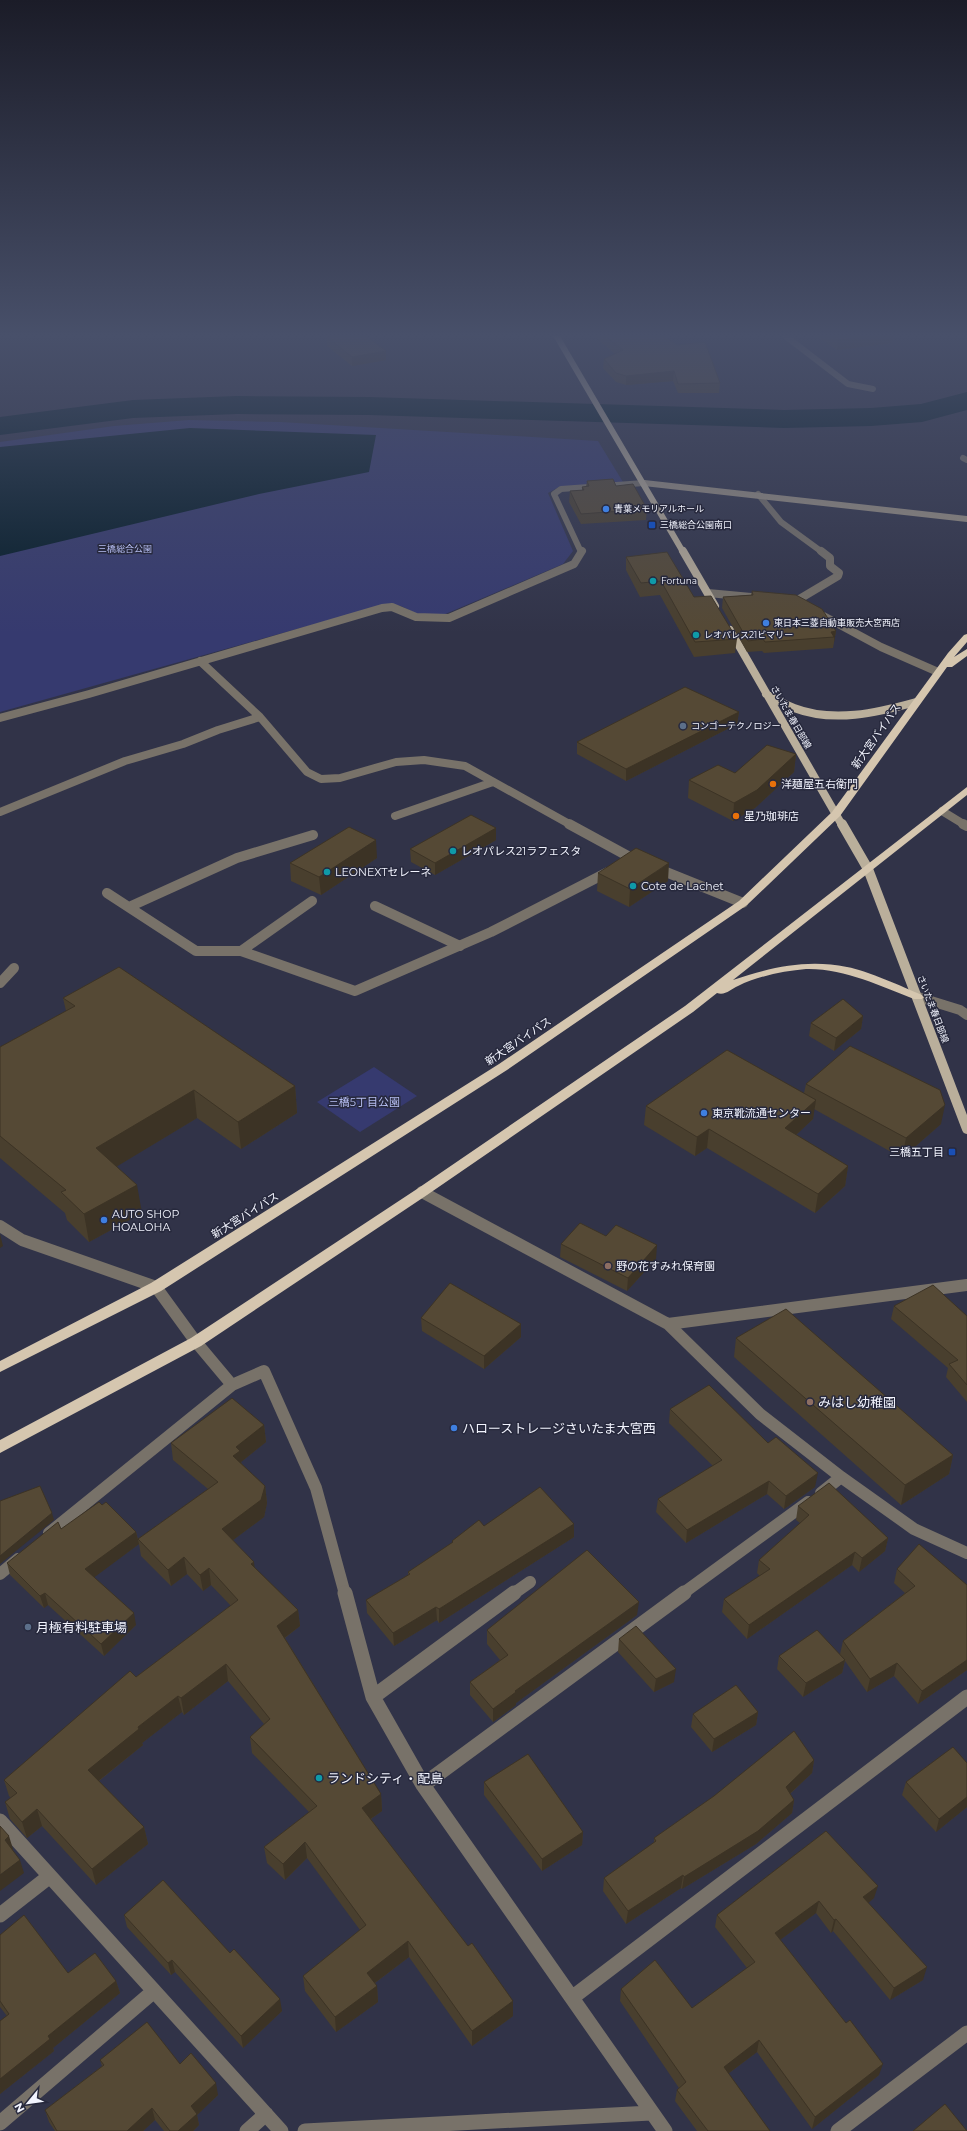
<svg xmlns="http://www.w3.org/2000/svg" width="967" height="2131" font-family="Montserrat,'Noto Sans JP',sans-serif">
<rect width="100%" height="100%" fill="#313348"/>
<!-- green -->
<path fill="#363a6f" d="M189 420 280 422 598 441 623 482 559 487 548 493 573 551 563 564 443 615H419L401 606 387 604 0 712V442L114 426Z
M374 1067 417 1096 360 1132 317 1102Z"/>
<!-- water -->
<path fill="#031b27" d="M190 428 376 435 369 472 259 494 0 556V447Z"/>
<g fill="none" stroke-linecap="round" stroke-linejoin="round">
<!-- river -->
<path fill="#031b27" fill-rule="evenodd" d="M967 392V410L922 422 871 426 784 428 369 415 237 414 133 418 0 435V417L133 400 237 396 369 397 784 410 871 408 921 404Z"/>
<!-- street-far4 -->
<path stroke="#787269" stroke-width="6" d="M784 335 848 384 873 389
M963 458 967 460
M758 494 781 522 822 552
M581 552 554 494 561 489 644 483"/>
<!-- street-far3 -->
<path stroke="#787269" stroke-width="8" d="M708 593 751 597
M796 601 838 576 839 573 830 566V558L821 551
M816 612 881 647 938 672
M200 661 260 717 307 772 321 779 340 778 396 762 424 760 465 766 571 825
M0 718 89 694 382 608 392 607 416 617 449 618 574 564 582 551
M942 811 965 825
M0 812 125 761 183 744 218 730 260 717
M395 816 493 782"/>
<!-- street-far2 -->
<path stroke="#787269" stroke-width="10" d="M569 824 637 861
M963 824 967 826
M656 868 743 903
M107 893 196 951H241L355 991 491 932 608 872
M375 906 460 946
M129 907 237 858 313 835
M241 951 312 901
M0 983 14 968
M918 997 960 1010 967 1015"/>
<!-- street-far1 -->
<path stroke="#787269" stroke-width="12" d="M422 1192 668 1324 760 1414 841 1477 914 1529 967 1553
M0 1226 22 1240 156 1287 196 1342 232 1385 264 1371 316 1488 345 1594
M668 1324 967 1285
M821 1493 841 1477
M49 1533 232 1385
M0 1574 18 1559
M513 1594 530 1582
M682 1594 808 1502"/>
<!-- street -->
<path stroke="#787269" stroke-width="15" d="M345 1593 373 1697 423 1785 665 2131
M373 1697 514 1593
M423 1785 684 1593
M0 1821 281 2131
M0 1915 50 1876
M573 1997 967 1697
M0 2123 154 1991
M247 2131 266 2114
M305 2131 651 2113
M838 2131 967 2033"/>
<!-- secondary -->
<path stroke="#9e9485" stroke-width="6" d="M644 483 967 519"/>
<!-- primary-far2 -->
<path stroke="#baaf9b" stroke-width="6" d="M556 335 683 552"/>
<!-- primary-far1 -->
<path stroke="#baaf9b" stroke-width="8" d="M683 551 715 606
M730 630 842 825
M766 694C775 699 784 704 794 708 833 723 877 713 916 702"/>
<!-- primary -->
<path stroke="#baaf9b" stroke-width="10" d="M842 824 868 869 967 1129"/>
<!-- highway -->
<path fill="#d5c6af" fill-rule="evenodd" d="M967 634V642L954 657 967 649V656L952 667H947L840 816 747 905 507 1070 161 1291 0 1372V1361L151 1283 499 1064 739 901 832 812 948 653 964 635Z
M967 787V795L733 980C772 967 807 959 847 967 868 971 901 986 922 995L924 997 922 999H914C880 986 844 968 806 969 784 971 758 976 738 986 731 989 725 996 717 993L693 1012 427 1195 201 1346 0 1453V1440L191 1338 417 1189 685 1006Z"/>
</g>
<!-- wall -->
<path fill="#493f2e" d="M457 335H491L464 339Z
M593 335H663L720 383 719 393H678L673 381 626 385 616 382 603 368 604 359 615 354Z
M815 335H893L892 343 837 350Z
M327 337 386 360 352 366 327 346Z
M587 481 616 486 647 509 646 520 581 524 569 502 570 491 582 490V487H586Z
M626 557 694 597 737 639 735 653 694 657 660 595 640 597 626 570Z
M752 591 836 631 833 648 764 653 762 651 747 652 722 608 723 597 751 595Z
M739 712 737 724 626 781 577 754V742Z
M796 754 794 772 755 808 733 821 688 798 689 780 735 773Z
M496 828V840L435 875 411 862 410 849Z
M377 858 321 895 291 881 290 863Z
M598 873 668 881 629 907 597 891Z
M63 998 295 1086 297 1113 241 1149 197 1118 117 1166 142 1213 89 1242 67 1220 65 1213 0 1158V1047L66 1011Z
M863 1016 861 1029 834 1051 809 1036 811 1023Z
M806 1084 941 1124 902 1158 814 1109 813 1119 796 1135 848 1166 845 1186 815 1213 707 1148 695 1156 644 1125 646 1106 804 1093Z
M561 1244 656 1259 627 1291 560 1257Z
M894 1306 967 1316V1402L946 1377 948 1368 891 1319Z
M421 1318 521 1324V1337L484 1369 422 1331Z
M736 1338 953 1455 949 1474 901 1505 734 1357Z
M670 1409 768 1443 815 1487 784 1509 767 1494 686 1543 656 1512 658 1499 713 1466 669 1423Z
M264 1425 266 1442 241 1462 242 1464 265 1486 267 1503 264 1517 233 1540 255 1568 298 1610 300 1626 285 1638 381 1794 382 1811 371 1819 513 2016 472 2046 409 1957 375 1983 377 1986 378 2002 336 2032 305 1991 303 1976 360 1930 307 1858 285 1880 267 1863 264 1847 309 1812 252 1753 250 1737 264 1724 228 1681 184 1715 182 1712 142 1743 143 1745 99 1781 144 1827 148 1844 96 1885 42 1826 27 1838 10 1819 5 1802 11 1798 9 1796 4 1780 136 1677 231 1606 211 1585 203 1591 187 1574 171 1586 141 1556 139 1544 94 1577 136 1625 104 1656 48 1605 44 1608 10 1575 7 1563 61 1529 102 1505 136 1532 138 1539 208 1489 173 1460 171 1443Z
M798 1506 888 1538 885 1551 859 1572 852 1565 747 1639 722 1612 724 1599 760 1576 757 1573 759 1560 800 1523 796 1520Z
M484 1526 574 1537 439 1623 437 1620 394 1646 367 1613 366 1600 408 1575V1572L452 1544V1541Z
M897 1569 967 1585V1670L918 1704 894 1676 867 1692 845 1661 842 1673 803 1697 777 1669 779 1656 840 1654 843 1641 905 1593 894 1583Z
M637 1615 516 1703V1705L493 1722 470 1695V1682L500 1660 487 1644V1630Z
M619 1639 674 1682 654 1692 618 1652Z
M758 1712 756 1725 712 1752 691 1727 693 1714Z
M814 1760 812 1773 790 1794 794 1800 792 1813 756 1844 682 1889 681 1888 626 1924 603 1891 604 1878 654 1843V1838Z
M967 1763V1807L936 1832 902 1795 906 1782Z
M484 1782 583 1832 582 1845 542 1871 484 1795Z
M826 1831 874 1898 868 1903 923 1980 890 2000 833 1931 831 1933 816 1913 780 1940 879 2075 812 2129 757 2052 728 2074 770 2131H697L675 2101 677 2090 679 2088 620 2001 621 1989 692 2008 747 1968 715 1927 717 1915Z
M124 1915 230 1953 282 2011 243 2048 175 1972 171 1975 127 1927Z
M0 1935 68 1973 116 1981 120 1993 53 2048 54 2051 0 2094V2021L7 2016 0 2007Z
M100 2060 180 2064 218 2095 197 2115 199 2125 193 2131H164L155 2120 143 2131H55L49 2122 45 2110 102 2066Z"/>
<!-- shaded-wall -->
<path fill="#3c3325" d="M464 335H491L464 339Z
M880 335H893L892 343 837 350 838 340Z
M386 351V360L352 366V357Z
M674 371 673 381 626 385V376Z
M836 631 834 642V637L831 632Z
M739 712 737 724 626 781V769Z
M796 754 794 772 755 808 733 821 734 803Z
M496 828V840L435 875V863Z
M376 840 377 858 321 895 319 877Z
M669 863 668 881 629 907 630 889Z
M863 1016 861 1029 834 1051 836 1038Z
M295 1086 297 1113 241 1149 238 1122Z
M194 1090 197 1118 101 1176 96 1148Z
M816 1100 813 1119 782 1148 785 1128Z
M945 1105 941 1124 902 1158 906 1138Z
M709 1129 707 1148 695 1156 697 1137Z
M848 1166 845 1186 815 1213 818 1194Z
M137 1185 142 1213 89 1242 84 1214Z
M0 1234 3 1246 0 1248Z
M657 1245 656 1259 627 1291 628 1278Z
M521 1324V1337L484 1369V1356Z
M264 1425 266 1442 241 1462 242 1468 233 1456 236 1447Z
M953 1455 949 1474 901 1505 905 1485Z
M818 1473 815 1487 784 1509 786 1496Z
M769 1481 767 1494 686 1543 687 1530Z
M265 1486 267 1503 264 1517 225 1546 222 1529Z
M52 1513 54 1520 0 1564V1556Z
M574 1524V1537L439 1623V1609Z
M136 1532 139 1544 88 1582 85 1569Z
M888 1538 885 1551 859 1572 862 1558Z
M855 1552 852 1565 747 1639 749 1625Z
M184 1557 187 1574 171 1586 168 1570Z
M254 1562 256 1579 251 1564Z
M209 1568 211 1585 203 1591 200 1575Z
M45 1593 48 1605 44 1608 40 1596Z
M639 1602 637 1615 516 1703V1705L493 1722V1709L515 1691Z
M436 1607 437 1620 394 1646 393 1633Z
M298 1610 300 1626 279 1642 277 1626Z
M134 1613 136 1625 104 1656 101 1644Z
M845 1660 842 1673 803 1697 806 1683Z
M967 1660V1670L918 1704 922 1691Z
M897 1663 894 1676 867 1692 870 1679Z
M226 1664 228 1681 184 1715 181 1698Z
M676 1669 674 1682 654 1692 656 1679Z
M178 1696 182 1712 142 1743 143 1745 92 1786 88 1770 138 1727Z
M758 1712 756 1725 712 1752 714 1739Z
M814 1760 812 1773 783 1800 786 1787Z
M381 1794 382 1811 363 1824 362 1808Z
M967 1797V1807L936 1832 939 1819Z
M794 1800 792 1813 756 1844 682 1889 684 1877Z
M37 1809 42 1826 27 1838 22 1822Z
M144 1827 148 1844 96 1885 92 1869Z
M583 1832 582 1845 542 1871V1859Z
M9 1836 13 1849 9 1852 5 1840Z
M305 1842 307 1858 285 1880 283 1864Z
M20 1860 24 1873 0 1891V1875Z
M683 1875 681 1888 626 1924 628 1911Z
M878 1886 874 1898 860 1910 863 1897Z
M819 1901 816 1913 772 1946 775 1933Z
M836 1919 833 1931 831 1933 834 1920Z
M408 1941 409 1957 368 1988 367 1973Z
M172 1960 175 1972 171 1975 168 1963Z
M927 1967 923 1980 890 2000 894 1988Z
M116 1981 120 1993 53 2048 54 2051 0 2094V2079L48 2036Z
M377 1986 378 2002 336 2032 335 2017Z
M280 1999 282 2011 243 2048 241 2036Z
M513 2001V2016L472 2046V2031Z
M759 2040 757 2052 721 2079 724 2067Z
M883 2064 879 2075 812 2129 815 2117Z
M216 2083 218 2095 197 2115 199 2125 193 2131H178L191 2106Z
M152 2108 155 2120 143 2131H127Z"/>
<!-- building -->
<path fill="#554935" stroke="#3c3325" d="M340 335H365L386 351 352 357 327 337Z
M604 335H663L677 345 705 342 720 383 678 384 674 371 626 376 616 373 604 359 623 350Z
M831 335H880L838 340Z
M613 479 616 486 633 484 647 509 581 514 570 491 584 490 582 487 589 486 587 481Z
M667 552 694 597 711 596 737 639 695 642 661 581 641 583 626 557Z
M752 591 796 595 822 609 836 631 831 632 834 637 765 642 763 639 748 641 723 597 753 595Z
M685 687 739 712 626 769 577 742Z
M767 745 796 754 757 790 734 803 689 780 718 765 735 773Z
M471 815 496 828 435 863 410 849Z
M349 827 376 840 319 877 290 863Z
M636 848 669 863 630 889 598 873Z
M119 967 295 1086 238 1122 194 1090 96 1148 137 1185 84 1214 61 1192 66 1190 0 1136V1047L75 1006 63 998Z
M843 999 863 1016 836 1038 811 1023Z
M850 1046 940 1090 945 1105 906 1138 806 1084Z
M727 1050 816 1100 785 1128 848 1166 818 1194 709 1129 697 1137 646 1106Z
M580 1223 606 1236 616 1225 657 1245 628 1278 561 1244Z
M450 1283 521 1324 484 1356 421 1318Z
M933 1285 967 1316V1385L949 1364 958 1360 894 1306Z
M786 1309 953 1455 905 1485 736 1338Z
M709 1385 768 1443 776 1437 818 1473 786 1496 769 1481 687 1530 658 1499 722 1460 670 1409Z
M232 1398 264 1425 236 1447 240 1451 233 1456 265 1486 261 1500 222 1529 254 1562 251 1564 298 1610 277 1626 381 1794 362 1808 468 1946 472 1943 513 2001 472 2031 408 1941 367 1973 377 1986 335 2017 303 1976 366 1925 305 1842 283 1864 264 1847 317 1806 250 1737 270 1719 226 1664 181 1698 178 1696 138 1727 139 1729 88 1770 144 1827 92 1869 37 1809 22 1822 5 1802 17 1793 4 1780 130 1671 136 1677 238 1600 209 1568 200 1575 184 1557 168 1570 138 1539 218 1482 171 1443Z
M829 1483 888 1538 862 1558 855 1552 749 1625 724 1599 770 1569 759 1560 809 1515 798 1506Z
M40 1486 52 1513 0 1556V1501Z
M540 1487 574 1524 439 1609 436 1607 393 1633 366 1600 410 1574 408 1572 453 1542 452 1541 479 1520 484 1526Z
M99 1502 102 1505 106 1502 136 1532 85 1569 134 1613 101 1644 45 1593 40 1596 7 1563 58 1522 61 1529Z
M919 1544 967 1585V1660L922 1691 897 1663 870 1679 843 1641 915 1586 897 1569Z
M587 1550 639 1602 515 1691 516 1692 493 1709 470 1682 508 1655 487 1630Z
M636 1626 676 1669 656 1679 619 1639Z
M817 1630 845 1660 806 1683 779 1656Z
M736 1685 758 1712 714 1739 693 1714Z
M794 1731 814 1760 786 1787 794 1800 758 1831 684 1877 683 1875 628 1911 604 1878 656 1841 654 1838 714 1796Z
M953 1747 967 1763V1797L939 1819 906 1782Z
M528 1754 583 1832 542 1859 484 1782Z
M0 1826 9 1836 5 1840 20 1860 0 1875Z
M826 1831 878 1886 863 1897 927 1967 894 1988 836 1919 834 1920 819 1901 775 1933 846 2023 850 2020 883 2064 815 2117 759 2040 724 2067 770 2131H708L677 2090 686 2082 621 1989 655 1960 692 2008 755 1962 717 1915Z
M163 1880 230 1953 234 1949 280 1999 241 2036 172 1960 168 1963 124 1915Z
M24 1915 68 1973 95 1953 116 1981 48 2036 50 2039 0 2079V2021L9 2014 0 2001V1935Z
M147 2022 180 2064 191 2053 216 2083 191 2106 197 2114 178 2131H170L152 2108 127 2131H57L45 2110 104 2065 100 2060Z
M945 2104 967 2131H913Z"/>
<!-- sky -->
<linearGradient id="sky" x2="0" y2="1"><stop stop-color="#1b1c28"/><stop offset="0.53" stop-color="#48506a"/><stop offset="1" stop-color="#48506a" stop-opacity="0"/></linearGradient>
<rect width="967" height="633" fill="url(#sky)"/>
<!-- markers -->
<g fill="#3f7fe0" stroke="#27293d" stroke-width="1.5">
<circle cx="606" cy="509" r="4"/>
<circle cx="766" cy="623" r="4"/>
<circle cx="704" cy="1113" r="4"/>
<circle cx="104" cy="1220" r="4"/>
<circle cx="454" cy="1428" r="4"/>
</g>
<g fill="#1a4fb4" stroke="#27293d" stroke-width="1.5">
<rect x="648" y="521" width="8" height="8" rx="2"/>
<rect x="948" y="1148" width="8" height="8" rx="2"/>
</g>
<g fill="#0f9aa8" stroke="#27293d" stroke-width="1.5">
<circle cx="653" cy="581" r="4"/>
<circle cx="696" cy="635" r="4"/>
<circle cx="453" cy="851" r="4"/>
<circle cx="327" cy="872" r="4"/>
<circle cx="633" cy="886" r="4"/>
<circle cx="319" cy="1778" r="4"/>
</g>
<g fill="#5c6f8a" stroke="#27293d" stroke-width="1.5">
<circle cx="683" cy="726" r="4"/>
<circle cx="28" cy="1627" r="4"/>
</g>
<g fill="#e8710a" stroke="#27293d" stroke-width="1.5">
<circle cx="773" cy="784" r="4"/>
<circle cx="736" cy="816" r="4"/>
</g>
<g fill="#8d6e63" stroke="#27293d" stroke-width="1.5">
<circle cx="608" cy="1266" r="4"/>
<circle cx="810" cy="1402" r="4"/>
</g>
<g text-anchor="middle" stroke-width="3" stroke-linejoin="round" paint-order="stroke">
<!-- far-poi labels -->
<g font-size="9" fill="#f2f4fe" stroke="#27293d" text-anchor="start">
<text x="614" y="512">青葉メモリアルホール</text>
<text x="660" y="528">三橋総合公園南口</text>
<text x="661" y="584">Fortuna</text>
<text x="774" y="626">東日本三菱自動車販売大宮西店</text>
<text x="704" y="638">レオパレス21ビマリー</text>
<text x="691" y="729">コンゴーテクノロジー</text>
</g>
<!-- far-park labels -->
<g font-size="9" fill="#b6bef3" stroke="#27293d">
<text x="125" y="552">三橋総合公園</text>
</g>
<!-- far-street labels -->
<g font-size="9" fill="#f2f4fe" stroke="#27293d">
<text transform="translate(791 717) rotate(60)" y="3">さいたま春日部線</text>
<text transform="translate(933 1009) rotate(69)" y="3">さいたま春日部線</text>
</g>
<!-- street labels -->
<g font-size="11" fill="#f2f4fe" stroke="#27293d">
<text transform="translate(876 736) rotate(-55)" y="4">新大宮バイパス</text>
<text transform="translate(518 1041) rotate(-34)" y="4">新大宮バイパス</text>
<text transform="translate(245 1215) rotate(-32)" y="4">新大宮バイパス</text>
</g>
<!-- poi labels -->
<g font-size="11" fill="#f2f4fe" stroke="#27293d" text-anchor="start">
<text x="781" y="788">洋麺屋五右衛門</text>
<text x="744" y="820">星乃珈琲店</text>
<text x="461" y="855">レオパレス21ラフェスタ</text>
<text x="335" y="876">LEONEXTセレーネ</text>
<text x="641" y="890">Cote de Lachet</text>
<text x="712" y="1117">東京靴流通センター</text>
<text x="944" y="1156" text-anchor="end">三橋五丁目</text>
<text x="112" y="1218">AUTO SHOP<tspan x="112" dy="13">HOALOHA</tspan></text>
<text x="616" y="1270">野の花すみれ保育園</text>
</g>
<!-- park labels -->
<g font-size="11" fill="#b6bef3" stroke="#27293d">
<text x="364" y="1106">三橋5丁目公園</text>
</g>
<!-- near-poi labels -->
<g font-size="13" fill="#f2f4fe" stroke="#27293d" text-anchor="start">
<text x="818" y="1407">みはし幼稚園</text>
<text x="462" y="1433">ハローストレージさいたま大宮西</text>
<text x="36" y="1632">月極有料駐車場</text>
<text x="327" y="1783">ランドシティ・配島</text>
</g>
</g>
<!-- north arrow -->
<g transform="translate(28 2103) rotate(241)" stroke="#27293d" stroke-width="3" paint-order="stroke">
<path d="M0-3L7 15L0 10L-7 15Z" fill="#f2f4fe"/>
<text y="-6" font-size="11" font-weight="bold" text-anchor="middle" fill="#f2f4fe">N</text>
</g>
</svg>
